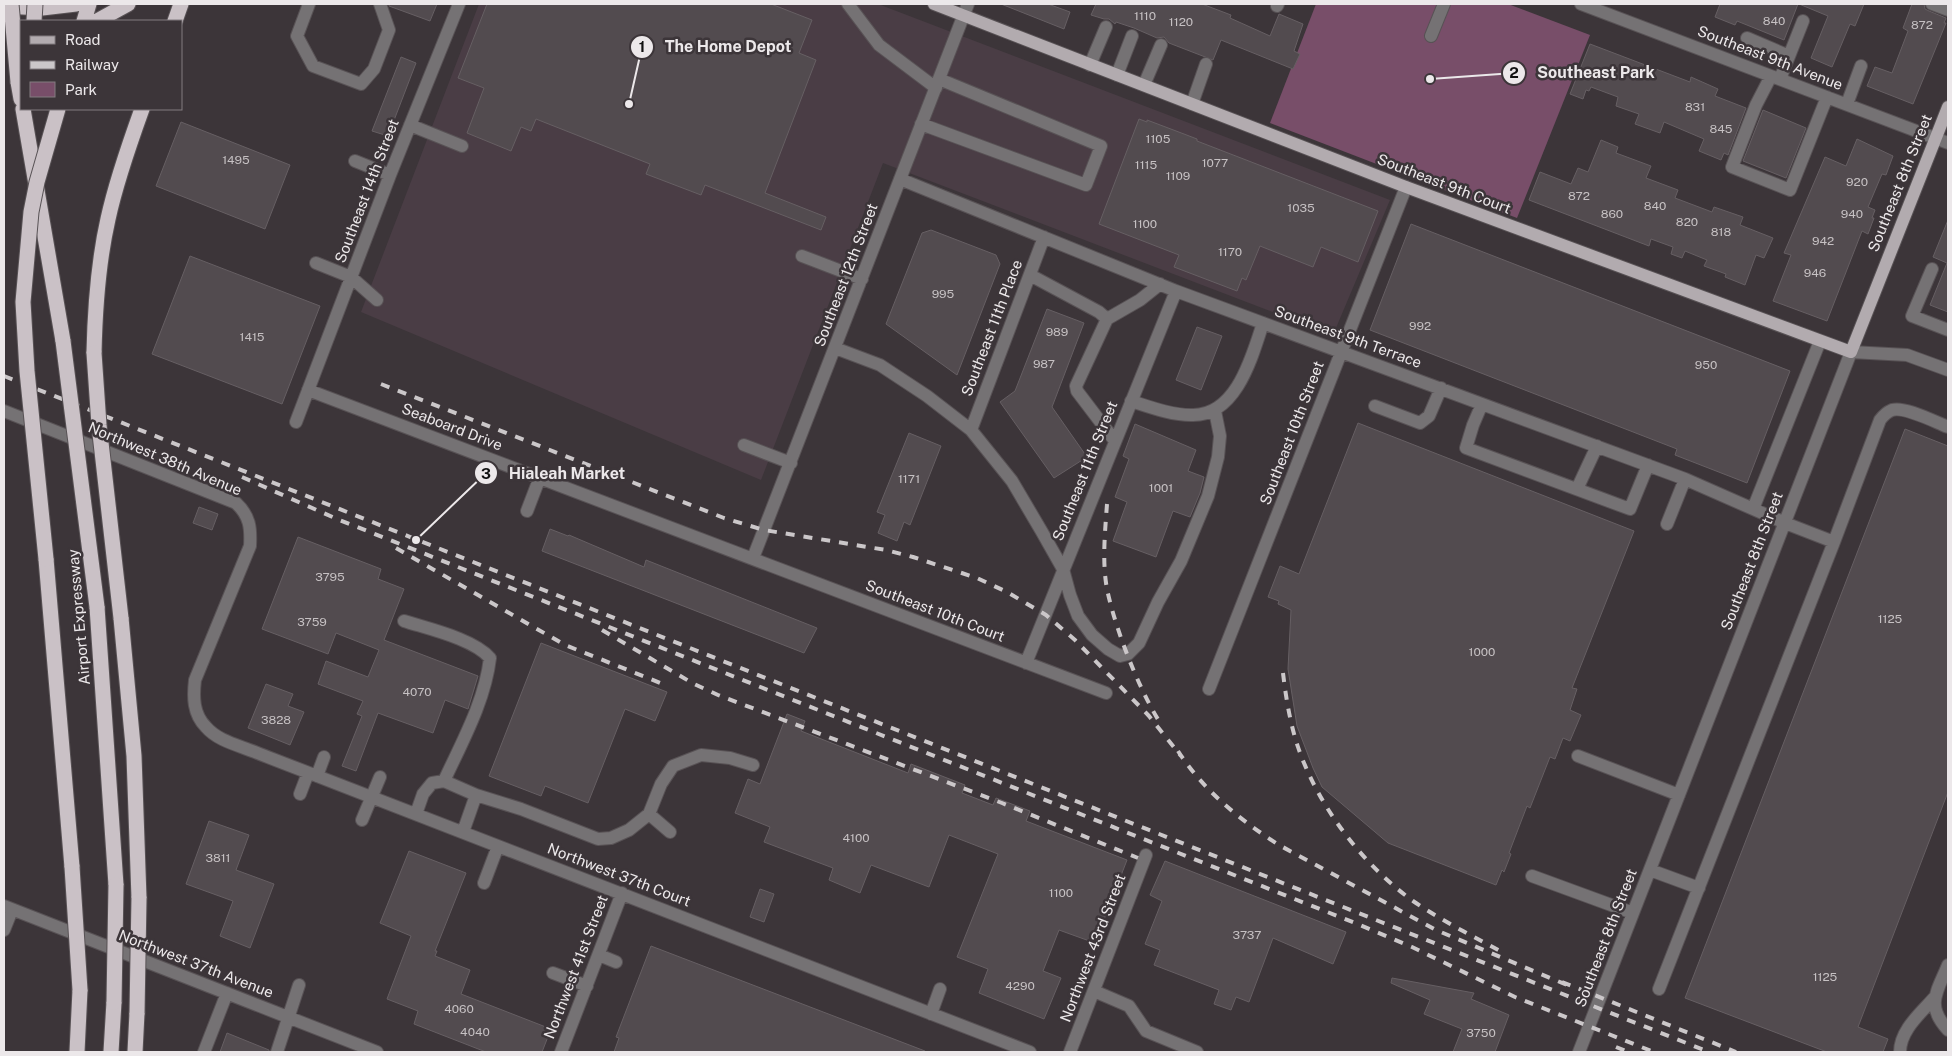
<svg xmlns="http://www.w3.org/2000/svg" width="1952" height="1056" font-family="'Public Sans',sans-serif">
<rect width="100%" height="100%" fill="#3c3539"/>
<!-- built -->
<path fill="#4a3d45" d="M479 4H878L1390 200 1333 335 883 163 761 480 361 312Z"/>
<!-- green -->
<path fill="#784e69" d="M1316 4H1508L1590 35 1517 218 1270 123Z"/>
<!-- building -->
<path fill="#524b4f" stroke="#665f63" d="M389 4H437L430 21 389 6Z
M487 4H771L812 20 799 53 816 60 765 193 826 217 821 230 705 185 701 195 646 174 650 164 536 119 531 131 521 127 511 151 467 133 484 88 458 78Z
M1001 4H1048L1070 12 1064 29Z
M1096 4H1202L1231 15 1230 18 1270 36 1279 14 1303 24 1294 51 1300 54 1293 69 1221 40 1213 60 1169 43 1164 37 1157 38 1134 28 1116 22 1115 24 1109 19H1104L1091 15Z
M1720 4H1798L1784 40 1737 21 1735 25 1715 17Z
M1799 4H1864L1855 26 1850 24 1832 67 1811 58 1828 16Z
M1912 4H1924L1925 9 1929 11 1946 18 1944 23H1946L1913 104 1867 86 1875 67 1892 73 1908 31 1903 28Z
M1590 44 1690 82 1691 77 1718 89 1715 96 1746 108 1728 155 1724 153 1721 160 1699 151 1704 139 1664 122 1660 133 1635 124 1639 114 1616 106 1618 97 1591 87 1589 91 1586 90 1583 99 1570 94Z
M401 57 416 63 388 136 372 131Z
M1763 110 1806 128 1786 178 1743 161Z
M1139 119 1147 122V120L1184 134 1197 139V141L1378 211 1358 262 1321 247 1313 267 1260 246 1246 280 1242 278 1237 291 1174 267 1179 255 1099 224Z
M181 122 290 165 265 229 156 186Z
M1857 139 1893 156 1886 175 1882 174 1868 207 1875 210 1872 218H1874L1868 234 1862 231 1827 321 1773 301 1791 255 1784 253 1825 157 1846 166Z
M1601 140 1618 147 1616 153 1651 166 1646 178 1678 190 1675 198 1712 212 1714 207 1743 217 1740 225 1773 238 1764 258 1756 255 1745 285 1725 277 1726 274 1704 266 1707 260 1685 251 1682 258 1671 254 1673 247 1651 239 1649 246 1529 200 1540 172 1571 184 1578 168 1588 172Z
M1948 220V312L1930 305 1947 263 1933 257Z
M1411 224 1790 371 1747 483 1675 455 1677 449 1370 330Z
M931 230 996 255 1000 264 957 375 886 324 922 233Z
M190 256 320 306 282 404 152 354Z
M1047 309 1084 323 1052 407 1087 457 1054 478 1000 402 1015 391Z
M1197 327 1222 336 1201 390 1176 380Z
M1358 423 1634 531 1572 688 1577 689 1570 710 1581 715 1570 741 1563 738 1555 759 1550 757 1530 808 1527 806 1509 853 1511 854 1504 872 1502 870 1496 885 1388 843 1322 787 1313 768 1297 726 1288 669 1291 610 1278 604 1279 601 1268 597 1280 566 1299 574Z
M1135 424 1196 450 1188 471 1204 477 1200 493 1190 517 1173 511 1156 557 1113 541 1127 502 1115 497 1129 459 1123 456Z
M1905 429 1948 446V792L1858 1027 1888 1039 1883 1052H1827L1685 998Z
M909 433 941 446 910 525 904 522 897 541 878 533 885 515 877 512Z
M199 507 218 514 212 530 193 523Z
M550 529 568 536 569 535 644 567 646 560 817 628 804 653 542 551Z
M298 537 381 569 378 579 404 589 384 640 478 676 468 709 445 700 433 733 378 713 356 771 342 766 362 716 357 714 363 701 318 684 326 661 368 677 379 650 336 633 328 654 262 629Z
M541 643 667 692 655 721 625 709 588 803 545 786 541 796 489 776Z
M266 684 293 694 288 706 304 712 290 745 248 728Z
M787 714 805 721 801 731 908 773 911 764 965 785 962 793 993 805 996 798 1030 811 1026 821 1127 860 1095 943 1059 930 1043 971 1061 978 1044 1019 979 993 988 969 957 957 998 854 949 835 929 887 871 865 860 893 829 880 833 868 764 842 770 827 735 813 748 779 760 784Z
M209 821 249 835 236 870 274 884 250 948 220 936 233 901 186 884Z
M409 851 466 873 435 951H437L435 956 470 970 461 994 551 1029 542 1052H486L414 1024 418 1011 387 999 411 936 380 923Z
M1165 861 1346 932 1333 964 1273 938 1249 1002 1236 997 1231 1010 1214 1004 1219 990 1154 965 1160 950 1145 944 1162 901 1150 895Z
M760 889 774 894 764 922 750 917Z
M651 946 925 1051V1052H614L619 1038 616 1037Z
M1392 978 1474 993 1471 999 1509 1015 1495 1052H1453L1462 1029 1424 1014 1430 1000 1391 983Z
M227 1033 269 1050V1052H220Z"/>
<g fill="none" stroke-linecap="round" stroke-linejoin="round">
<defs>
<path id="minor" d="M309 4 297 36 313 66 361 84 374 69 389 30 380 4
M848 4 879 45 936 88
M1581 4 1948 143
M1932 4 1948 10
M1277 6 1278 4
M1431 36 1444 4
M1747 38 1789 56
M1090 65 1106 27
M1117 75 1132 36
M1771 76 1756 105 1732 167 1790 190 1827 97
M1780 79 1803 21
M1144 85 1161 45
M1192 104 1206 64
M1847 104 1861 66
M921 124 1086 185 1101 146 939 79
M410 125 462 146
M355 161 390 175
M900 179 1176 291 1685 479 1785 523 1834 542
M802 256 862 279
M316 263 351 277 377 300
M1932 269 1912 316 1948 330
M1030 275 1099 312 1107 319 1140 300 1160 284
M1107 319 1076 386 1077 391 1115 441
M835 348 880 365 927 396 971 430 1012 481 1042 532 1063 569 1070 595 1078 616 1092 635 1108 649 1120 656 1128 654 1139 643 1158 602 1181 561 1208 496 1218 457 1220 436 1215 411
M308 390 1106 693
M1131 401C1150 407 1171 415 1191 415 1236 417 1252 357 1263 323
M1482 404 1473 425 1466 448 1630 509 1648 465
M1375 406 1420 423 1429 416 1441 388
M4 411 236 503C250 516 251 528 250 546L195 680C193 697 193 714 206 727 218 741 238 745 255 752 275 760 296 768 317 776L1030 1052
M296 422 390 175 459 4
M971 430 1044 237
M744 445 791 463
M1577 489 1597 446
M1753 509 1820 341
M527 511 540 477
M1667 524 1685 479
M753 558 968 4
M404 621C429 629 474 639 490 658 485 701 462 742 444 781
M1026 663 1176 291
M1209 689 1406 187
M1578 756 1679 795
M317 776 324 757
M300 794 308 773
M476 795 521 809 598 839 611 838 629 830 649 814 661 784 673 766 701 755 730 758 753 765
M416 814 423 794 432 783 444 781 476 795 463 832
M649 814 670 832
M362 820 380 777
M1650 870 1699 888
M1532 876 1633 913
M484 883 498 846
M4 906 377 1052
M4 930 12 910
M599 955 616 962
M1948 965C1937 992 1925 1005 1948 1030
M553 973 587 986
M1659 989 1834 542 1880 420C1883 416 1887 412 1892 410 1905 406 1935 422 1948 427
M1094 991 1129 1006 1146 1031 1197 1052
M931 1014 940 989
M204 1052 227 993
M277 1052 299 985
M561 1052 622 893
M1070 1052 1146 855
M1579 1052 1851 352 1907 355 1948 370
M1900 1052C1900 1030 1921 1013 1934 998"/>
<path id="major" d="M934 4 1406 187 1851 352 1948 107"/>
<path id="highway" d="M4 6 42 8 76 4
M84 21 89 4
M97 21 128 4
M175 21 181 4
M18 82 21 99
M23 109 63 341
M94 353C95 308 98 263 108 219 116 182 129 145 142 109
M46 559 72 867
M97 607 116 885
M121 618 134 756 139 898
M77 1052 80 990
M111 1052 114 1002
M135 1052 137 1013"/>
</defs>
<!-- minor casing -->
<use href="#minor" stroke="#585255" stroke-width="14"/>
<!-- major casing -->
<use href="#major" stroke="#585255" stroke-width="14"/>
<!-- highway casing -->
<use href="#highway" stroke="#585255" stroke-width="17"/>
<!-- minor -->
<use href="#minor" stroke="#757274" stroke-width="12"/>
<!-- major -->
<use href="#major" stroke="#b2abaf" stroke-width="12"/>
<!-- highway -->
<use href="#highway" stroke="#cac1c6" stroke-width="15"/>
<!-- rail -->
<path stroke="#cbc7c9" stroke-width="4" stroke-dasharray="9 9" stroke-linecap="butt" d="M4 376 1709 1052
M381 384 724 518 764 530 886 550 913 557 977 578 1007 592 1046 615 1075 640 1149 716 1181 756
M242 477 337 519 1355 923 1412 947 1515 997 1654 1052
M1107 504C1105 532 1102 562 1107 589 1115 628 1138 687 1159 721
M396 548 565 645 668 686
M602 630 694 684 718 695 1002 803 1138 858
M1283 673C1286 698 1290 723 1298 747 1318 806 1362 864 1413 901 1441 920 1472 936 1502 952
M1178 751C1203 790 1240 820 1279 845L1436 930 1567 985
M1562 982 1736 1052
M1616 1047 1628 1052"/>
<defs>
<path id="highway-bridge" d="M11 4 18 82
M34 21 35 4
M63 341 97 607
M94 353 99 425 121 618
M46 559 27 371 23 302 31 212 37 182 58 109
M72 867 80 990
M114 1002 116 885
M137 1013 139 898"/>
</defs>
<!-- highway-bridge casing -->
<use href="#highway-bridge" stroke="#585255" stroke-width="17" stroke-linecap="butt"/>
<!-- highway-bridge -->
<use href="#highway-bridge" stroke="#cac1c6" stroke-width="15"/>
</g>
<g text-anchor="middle" stroke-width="5" stroke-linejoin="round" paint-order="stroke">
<!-- number labels -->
<g font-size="12" fill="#c6c1c3">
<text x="1145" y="20">1110</text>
<text x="1774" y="25">840</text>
<text x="1181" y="26">1120</text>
<text x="1922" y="29">872</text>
<text x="1695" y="111">831</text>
<text x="1721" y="133">845</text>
<text x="1158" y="143">1105</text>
<text x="236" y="164">1495</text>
<text x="1215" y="167">1077</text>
<text x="1146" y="169">1115</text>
<text x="1178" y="180">1109</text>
<text x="1857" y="186">920</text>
<text x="1579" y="200">872</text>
<text x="1655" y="210">840</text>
<text x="1301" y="212">1035</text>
<text x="1612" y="218">860</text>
<text x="1852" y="218">940</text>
<text x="1687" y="226">820</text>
<text x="1145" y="228">1100</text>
<text x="1721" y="236">818</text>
<text x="1823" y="245">942</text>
<text x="1230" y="256">1170</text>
<text x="1815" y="277">946</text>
<text x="943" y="298">995</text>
<text x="1420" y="330">992</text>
<text x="1057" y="336">989</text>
<text x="252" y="341">1415</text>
<text x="1044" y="368">987</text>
<text x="1706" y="369">950</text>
<text x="909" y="483">1171</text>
<text x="1161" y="492">1001</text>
<text x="330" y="581">3795</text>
<text x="1890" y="623">1125</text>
<text x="312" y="626">3759</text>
<text x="1482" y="656">1000</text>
<text x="417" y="696">4070</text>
<text x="276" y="724">3828</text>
<text x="856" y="842">4100</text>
<text x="218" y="862">3811</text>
<text x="1061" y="897">1100</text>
<text x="1247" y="939">3737</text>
<text x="1825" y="981">1125</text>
<text x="1020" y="990">4290</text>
<text x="459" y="1013">4060</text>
<text x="475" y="1036">4040</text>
<text x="1481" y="1037">3750</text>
</g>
<!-- street labels -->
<g font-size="15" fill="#ece8ea" stroke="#3c3539">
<text transform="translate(1770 58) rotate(21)" y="5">Southeast 9th Avenue</text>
<text transform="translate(1900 183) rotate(-68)" y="5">Southeast 8th Street</text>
<text transform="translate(1444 184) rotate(21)" y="5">Southeast 9th Court</text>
<text transform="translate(367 191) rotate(-69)" y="5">Southeast 14th Street</text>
<text transform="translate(846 275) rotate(-69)" y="5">Southeast 12th Street</text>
<text transform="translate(992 328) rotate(-69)" y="5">Southeast 11th Place</text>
<text transform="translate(1348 337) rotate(20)" y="5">Southeast 9th Terrace</text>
<text transform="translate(452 427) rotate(21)" y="5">Seaboard Drive</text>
<text transform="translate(1292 433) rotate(-69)" y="5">Southeast 10th Street</text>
<text transform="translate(165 459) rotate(23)" y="5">Northwest 38th Avenue</text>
<text transform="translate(1085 471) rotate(-68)" y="5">Southeast 11th Street</text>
<text transform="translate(1752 561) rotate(-69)" y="5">Southeast 8th Street</text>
<text transform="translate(935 611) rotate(21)" y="5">Southeast 10th Court</text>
<text transform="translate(79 617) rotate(-95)" y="5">Airport Expressway</text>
<text transform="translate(619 875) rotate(21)" y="5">Northwest 37th Court</text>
<text transform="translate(1606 938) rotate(-69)" y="5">Southeast 8th Street</text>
<text transform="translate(1093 948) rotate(-69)" y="5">Northwest 43rd Street</text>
<text transform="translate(196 964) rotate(21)" y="5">Northwest 37th Avenue</text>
<text transform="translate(576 967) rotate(-69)" y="5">Northwest 41st Street</text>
</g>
</g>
<!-- callouts -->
<path fill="none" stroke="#ece8ea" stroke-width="2" d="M629 104L642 47M1430 79L1514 73M416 540L486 473"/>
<g fill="#ece8ea" stroke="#3c3539" stroke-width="2">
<circle cx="629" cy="104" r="5"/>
<circle cx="1430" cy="79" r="5"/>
<circle cx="416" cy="540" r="5"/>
<circle cx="642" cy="47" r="12"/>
<circle cx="1514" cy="73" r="12"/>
<circle cx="486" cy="473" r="12"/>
</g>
<g font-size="15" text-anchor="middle" font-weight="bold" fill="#111">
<text x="642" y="52">1</text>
<text x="1514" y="78">2</text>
<text x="486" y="479">3</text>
</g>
<g font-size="16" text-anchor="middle" font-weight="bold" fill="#ece8ea" stroke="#3c3539" stroke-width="5" stroke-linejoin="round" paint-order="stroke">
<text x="728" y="52">The Home Depot</text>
<text x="1596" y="78">Southeast Park</text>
<text x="567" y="479">Hialeah Market</text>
</g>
<!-- border -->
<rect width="1952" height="1056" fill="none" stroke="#ece8ea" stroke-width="10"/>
<!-- legend -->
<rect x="20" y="20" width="162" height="90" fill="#3c3539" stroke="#827d80"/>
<rect x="30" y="36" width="25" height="8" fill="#b2abaf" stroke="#827d80"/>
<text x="65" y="45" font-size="15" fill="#ece8ea">Road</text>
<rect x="30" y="61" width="25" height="8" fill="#cbc7c9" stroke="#827d80"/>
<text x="65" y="70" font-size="15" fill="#ece8ea">Railway</text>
<rect x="30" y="82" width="25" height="15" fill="#784e69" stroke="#827d80"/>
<text x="65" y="95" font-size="15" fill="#ece8ea">Park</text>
</svg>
